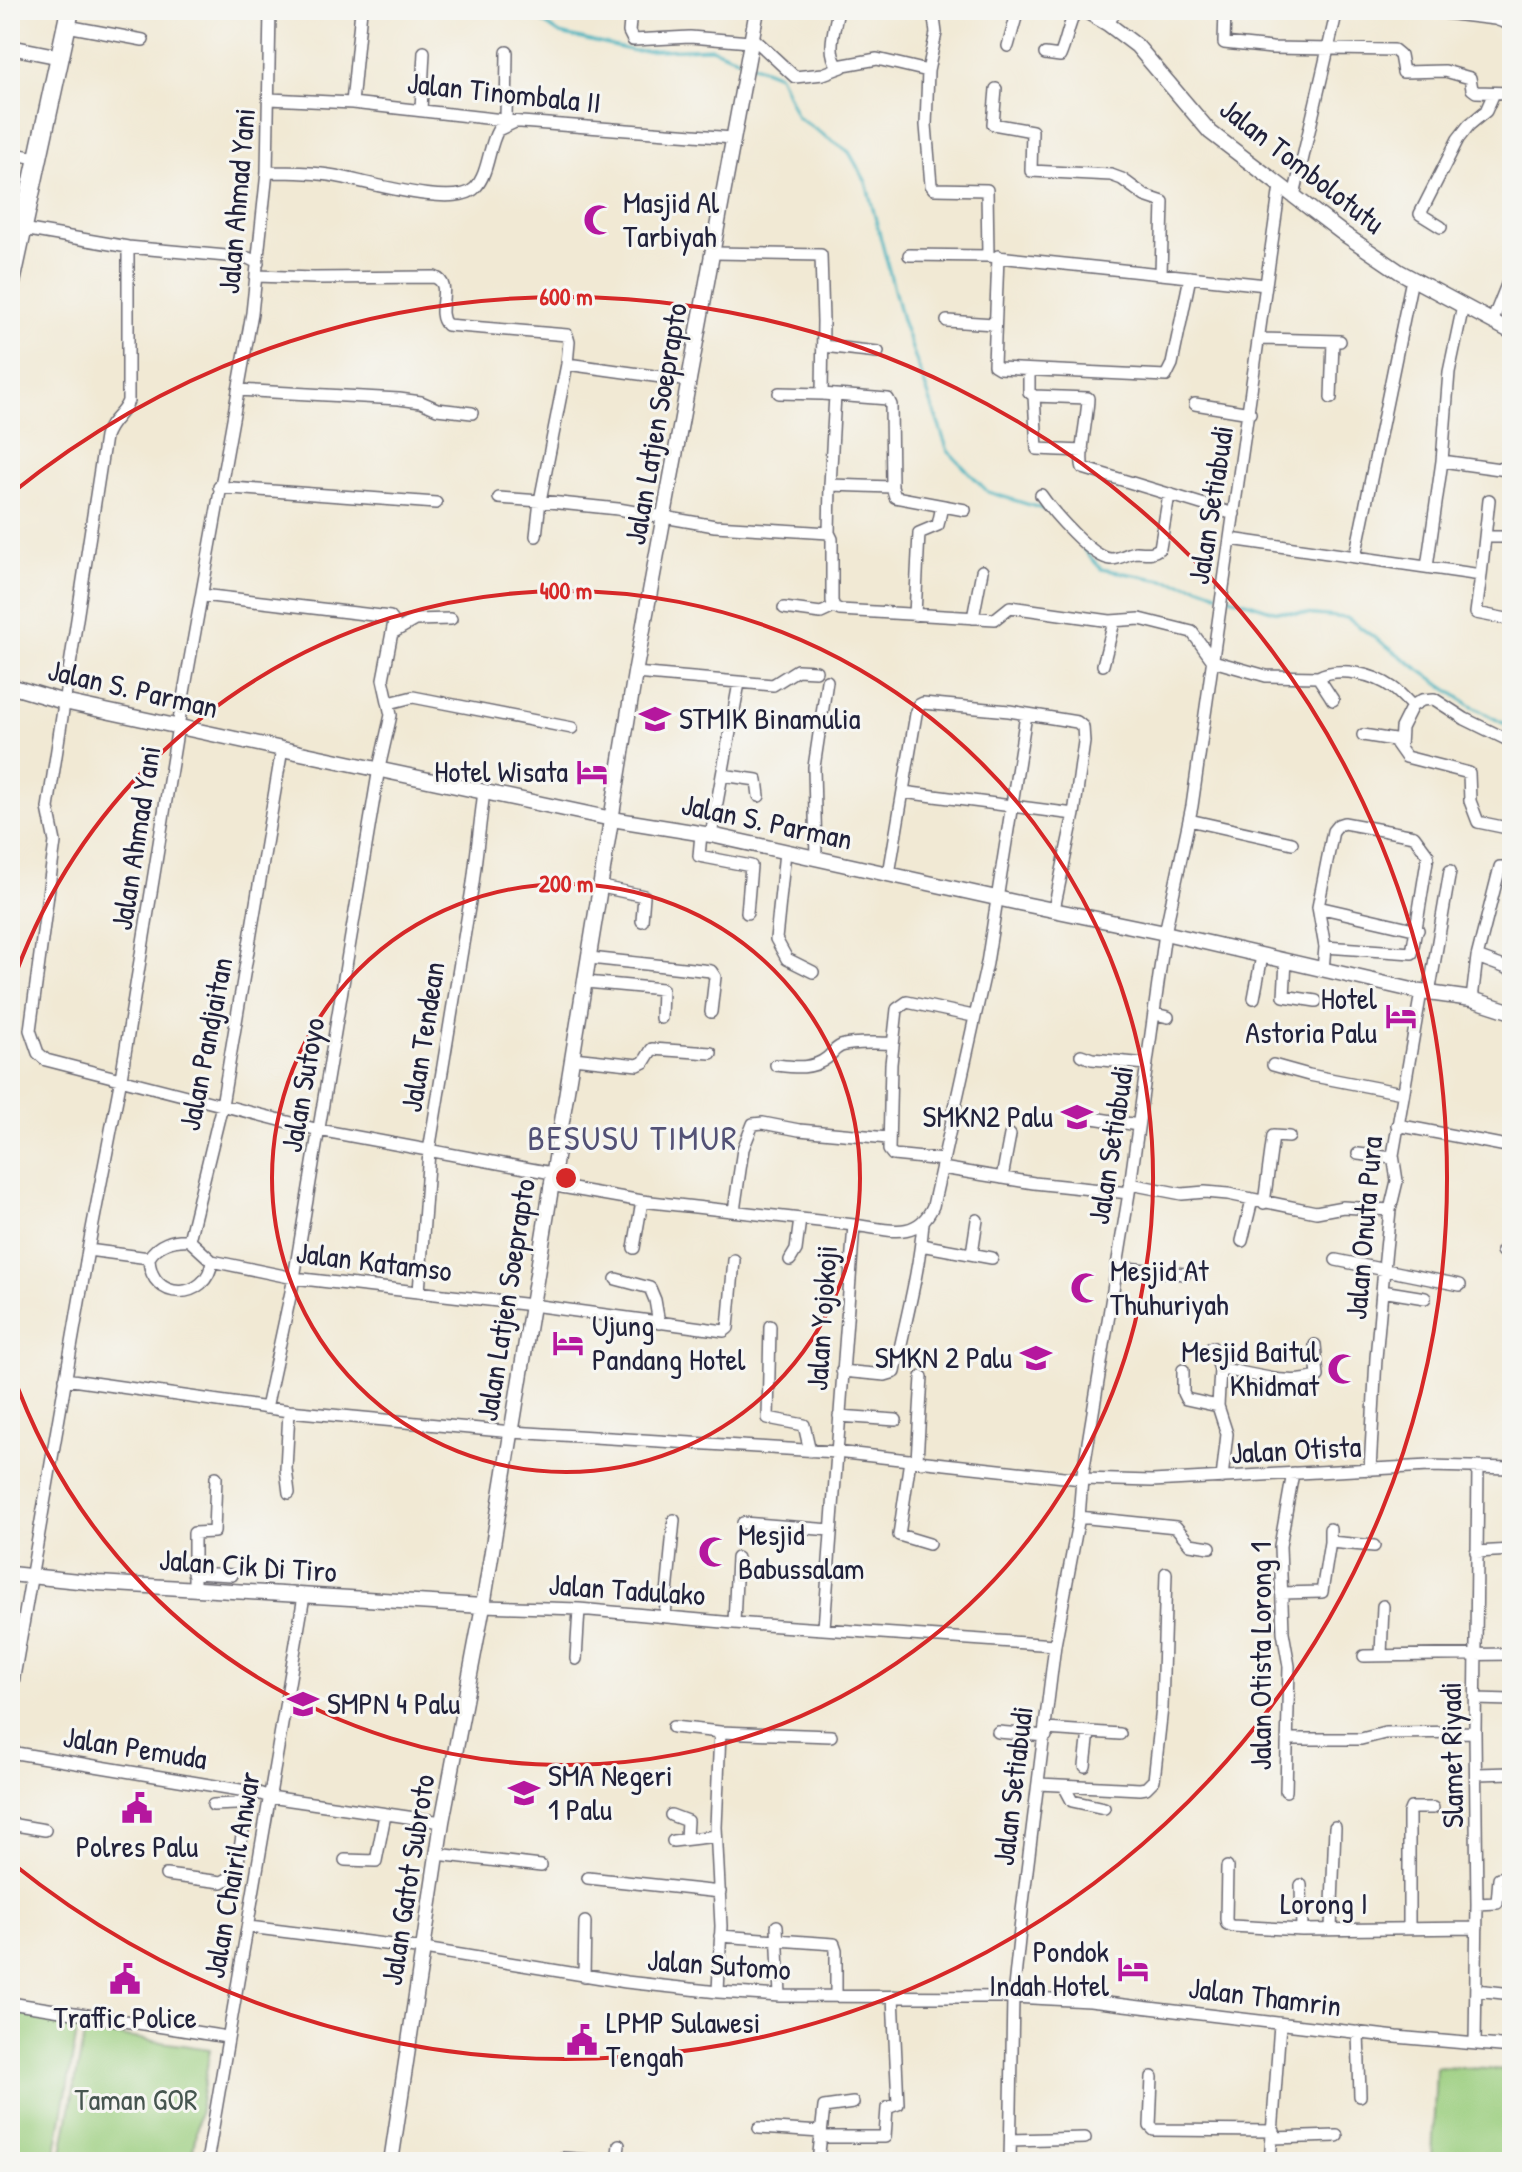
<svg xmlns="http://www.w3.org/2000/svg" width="1522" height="2172" font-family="'Patrick Hand',sans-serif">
<rect width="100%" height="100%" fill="#f6f6f2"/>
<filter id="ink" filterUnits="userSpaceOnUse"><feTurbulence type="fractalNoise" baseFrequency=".0125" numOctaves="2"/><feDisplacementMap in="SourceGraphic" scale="16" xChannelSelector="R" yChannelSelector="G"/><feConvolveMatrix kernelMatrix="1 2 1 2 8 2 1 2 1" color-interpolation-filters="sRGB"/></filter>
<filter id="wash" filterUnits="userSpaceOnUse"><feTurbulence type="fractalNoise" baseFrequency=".006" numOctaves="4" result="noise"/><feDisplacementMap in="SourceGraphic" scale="32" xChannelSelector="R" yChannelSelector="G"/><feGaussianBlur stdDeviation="1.8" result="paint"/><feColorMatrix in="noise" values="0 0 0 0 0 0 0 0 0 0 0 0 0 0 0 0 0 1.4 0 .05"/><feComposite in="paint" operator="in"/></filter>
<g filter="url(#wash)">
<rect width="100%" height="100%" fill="#f1e9d4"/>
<!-- green -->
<path fill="#9acd7d" stroke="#5e785c" stroke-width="2" d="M10 2011 79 2021 54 2162H10Z
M85 2031 210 2049 191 2162H60Z
M1436 2067 1512 2070V2162L1432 2160Z"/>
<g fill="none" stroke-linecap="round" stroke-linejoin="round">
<!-- stream -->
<path stroke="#42b1bd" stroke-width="3" d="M525 10 560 34 634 51 711 48 744 61
M751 64 779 75 797 117 849 152 866 182 902 320 948 451 988 492 1046 510
M1084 550 1101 569 1197 586 1217 593
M1224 595 1274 611 1347 618 1471 706 1512 728"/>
</g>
</g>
<g filter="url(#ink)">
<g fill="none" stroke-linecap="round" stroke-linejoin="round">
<defs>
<path id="minor" d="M631 10 629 32 633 40 690 37 750 42
M838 10C835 28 826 51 838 66L877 59 928 71 926 125 931 185 934 189 987 190 988 256 1266 285
M1225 10 1224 43 1272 48 1394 50 1400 55 1403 72 1445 71 1470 78 1472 89 1476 92 1512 93
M1419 10 1495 19 1512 25
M1108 24 1116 10
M67 26 143 40
M752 37 795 77 823 74 842 67
M1008 46 1018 10
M1045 54 1060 56C1067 40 1068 25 1076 10
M928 71 936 33 934 18
M996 89 993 124 1032 131 1031 171 1111 175 1122 179 1145 196 1163 202 1161 274
M270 99 352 103 521 122 733 138
M352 103 361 10
M421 110 424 52
M506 120 507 52
M10 153 36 158
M267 172C290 172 312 172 335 176 364 181 455 209 475 188 489 173 488 147 498 130L513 123
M1294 196 1337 10
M1441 227 1420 214 1458 139 1469 125 1486 111 1494 93
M23 229 128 247 248 258 258 263
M128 247V401C123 415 109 421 105 437L48 808 55 842 30 1030 38 1053 46 1060 319 1130 552 1173
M713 253 821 255 823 321 822 394 888 399 891 405 892 487 895 497 965 510
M909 255 988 256
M998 256 994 365 999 368 1166 376 1172 364 1190 277
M257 276 314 278 434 277C455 284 433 311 447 325L567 335 569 342 567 364 540 501 618 509 715 526 829 533 832 539V601L834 607 840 610 995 619 1010 607 1110 621 1140 619 1192 632 1213 661 1266 676 1318 677 1333 700 1331 697
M947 321 994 324
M1492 322 1512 272
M1259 339 1340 341
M823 346 878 352
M567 364 690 381
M1029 370V392L1034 396 1088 398C1088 416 1078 455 1083 468L1234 514
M238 390 399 399 421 402 437 409 472 413
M779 393 822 394
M1034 396 1037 449 1083 451
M1331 398 1333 341
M1195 404 1250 413
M1442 461 1507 470
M830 485 835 395
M219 487 436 503
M1041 495C1052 511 1092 558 1111 559 1120 559 1128 553 1136 552 1146 552 1151 555 1160 548L1169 495
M499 498 540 501 536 536
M829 533 830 485 892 487
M1485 537 1489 500
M1231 539 1481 575 1485 537H1512
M1355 557 1412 279
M1427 567 1442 461 1449 372 1463 306
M1481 575 1476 613 1512 620
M202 595 390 617 394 622 383 679 391 715 379 768 294 1278 266 1408
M784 608 821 613 834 607
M915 615 919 533 938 525 942 506
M973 618 982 571
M394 632 415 620 451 619
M1103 665 1114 622
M635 673 773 685 797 670 816 671
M1318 677C1339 666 1374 674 1393 688 1400 693 1406 700 1412 706L1401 728 1400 747
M389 703 413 697 572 728
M1412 706 1422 700 1434 699 1465 719 1512 742
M1363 735 1394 740 1406 757 1469 773 1470 801 1478 822 1512 829
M722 775 757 780 759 796
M903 792 1074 814 1054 909
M1189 820 1292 843
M701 834 699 856 751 866 747 913
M711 835 739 683
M785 852 776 939 787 959 813 972
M816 859 814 767 827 681
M889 874 916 714 919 705 923 703 1009 711 1077 722 1083 727 1084 742 1074 814
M602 887 644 896 642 921
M1318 907 1418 930
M1477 957 1512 970
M590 958 711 971 715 977 711 1012
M1286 961 1284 996 1316 1001
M1323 970 1325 947 1318 907 1333 831 1338 825 1344 823 1414 836 1428 855 1412 953 1325 947
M586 982 662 989 661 1018
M1429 994 1450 871
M1254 998 1262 956
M1472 999 1477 957 1500 867H1512
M1155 1014 1168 1017
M1081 1055 1092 1059 1147 1064
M573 1058 638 1065 644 1062 652 1049 711 1053
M776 1065C793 1067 812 1070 827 1058 832 1054 834 1049 841 1046 856 1041 877 1044 893 1043
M1273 1065 1309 1075 1402 1093
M1093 1118 1138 1125
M1397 1125 1512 1147
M1358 1154 1393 1158
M943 1160 893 1155 889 1150 891 1064 897 1009 907 1002 973 1016
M942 1168 1034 1183 1129 1193
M1002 1178 1010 1135
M1130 1184 1182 1194 1205 1192 1228 1194 1316 1212 1343 1207 1390 1210
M550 1185 642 1201 854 1225
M1264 1203 1273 1136 1289 1137
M734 1211 743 1149 753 1124 763 1123 799 1130 888 1138
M189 1240 212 1261 294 1278 532 1305 724 1331 728 1328 734 1260
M1242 1241 1252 1200
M921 1245 992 1258
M634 1248 642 1201
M88 1250 149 1258C157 1244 173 1239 189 1240L222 1105 282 749
M1502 1251 1512 1242
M972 1253 977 1220
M149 1258C150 1303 208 1301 212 1261
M790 1260 796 1250 800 1219
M1336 1260 1460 1285
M1117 1267 1185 1274
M616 1279 650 1288 655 1300 659 1323
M1382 1291 1425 1298
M419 1292 429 1151 473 883 484 791
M770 1326 768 1418 804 1425 810 1451
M1212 1347 1220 1369 1218 1406
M1220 1369C1251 1372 1288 1388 1318 1376L1315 1345
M1183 1370V1393L1186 1399 1218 1406 1227 1434 1222 1478
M842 1371 885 1375 895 1372C905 1322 919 1274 923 1223
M65 1379 289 1411 512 1432 836 1452 1082 1479 1152 1481 1429 1466 1512 1468
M289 1411 286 1469 289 1493
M839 1416 896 1420
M910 1460 899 1535 929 1544
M917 1460 922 1377
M1370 1470 1376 1358 1384 1269 1390 1210 1397 1181 1393 1155 1421 992
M1079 1517 1176 1527 1190 1544 1210 1547
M743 1523 831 1530
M1330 1542 1374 1546
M1476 1552 1512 1550
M193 1573 232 1575
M194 1589V1533L214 1532 216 1477
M1281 1593 1322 1592 1330 1542V1529
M483 1606 579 1609 734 1623 1055 1645
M665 1615 674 1520
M734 1623 737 1558
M824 1628 854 1225C886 1229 917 1242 933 1206L987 963 1026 715
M1381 1655 1383 1606
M1364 1656 1512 1654
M576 1659 579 1609
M1475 1699 1512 1700
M10 1700 88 1250 121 1078 178 726 252 313 267 172 270 10
M673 1727 720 1732
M1046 1729 1120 1734
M998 1732 1046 1736
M1287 1739H1361L1385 1733 1475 1732
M10 1752 258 1793 270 1797 442 1822
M1085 1766 1089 1732
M1477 1774 1512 1773
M1039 1784 1140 1789 1146 1788 1154 1780 1162 1708 1166 1573
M1064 1786 1072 1801 1104 1808
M1286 1791 1289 1666 1283 1632 1280 1546 1293 1473
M213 1805 236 1804 250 1797
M671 1815 687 1821 686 1838
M10 1824 45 1830
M673 1841 716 1836
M437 1854 541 1866
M345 1860 376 1861 385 1815
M1227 1867 1226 1919 1227 1924 1232 1926 1302 1930 1477 1928
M166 1875 222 1882 236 1874 248 1798
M588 1878 720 1892
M1301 1885 1302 1930
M1477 1904 1497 1903 1499 1878 1512 1877
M777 1926 780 1996
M249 1927 424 1949 626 1982 718 1992 780 1996 1013 1997 1090 2001 1396 2037 1512 2047
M1409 1927V1813L1411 1808H1433
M1331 1929 1335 1827
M720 1936 834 1944 836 1950V1996
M584 1976 585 1922
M1476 1990 1512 1994
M718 1992 721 1926 716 1827 720 1732 831 1736
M10 2003 227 2037
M1358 2032 1360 2096
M1475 2044 1477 1904 1475 1732 1478 1467
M1152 2077 1150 2126 1154 2130 1274 2131
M759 2128 821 2132
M820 2137H885L887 2108 898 2104 893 1996
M1273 2138 1337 2136
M1011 2140 1085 2138
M562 2158 617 2162 619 2145
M207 2162 304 1596
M818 2162 824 2107 853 2103
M1010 2162 1013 1997 1022 1911 1055 1645 1079 1517 1082 1479 1129 1193 1165 933 1192 806 1280 186
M1270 2162 1280 2024"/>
<path id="tertiary" d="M1084 10 1108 24 1137 46 1210 132 1341 232 1400 272 1512 332
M10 47 61 57
M10 686 64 702 282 749 612 819 711 835 1019 903 1165 933 1421 992 1472 999 1512 1012
M10 1574 98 1583 483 1606
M391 2162 442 1822 483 1606 635 673C677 452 717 231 757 10"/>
<path id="trunk" d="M10 287 70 10"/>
</defs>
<!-- minor casing -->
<use href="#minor" stroke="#6a6871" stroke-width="14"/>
<!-- tertiary casing -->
<use href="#tertiary" stroke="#6a6871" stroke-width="17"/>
<!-- trunk casing -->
<use href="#trunk" stroke="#6a6871" stroke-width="21"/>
<!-- minor -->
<use href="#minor" stroke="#fff" stroke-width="11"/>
<!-- tertiary -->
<use href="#tertiary" stroke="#fff" stroke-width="14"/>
<!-- trunk -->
<use href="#trunk" stroke="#fff" stroke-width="18"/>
</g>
</g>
<!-- distance rings -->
<g fill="none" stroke="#d62828" stroke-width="4">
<circle cx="566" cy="1178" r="294"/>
<path d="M11 987A587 587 0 1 1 11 1369"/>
<path d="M12 493A881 881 0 1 1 12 1863"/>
</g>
<!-- icons -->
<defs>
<symbol id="mosque-bare" viewBox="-9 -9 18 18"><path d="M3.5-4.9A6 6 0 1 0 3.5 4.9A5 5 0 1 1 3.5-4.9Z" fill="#b5179e" stroke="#f6f6f2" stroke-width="2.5" paint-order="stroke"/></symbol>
<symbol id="university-bare" viewBox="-9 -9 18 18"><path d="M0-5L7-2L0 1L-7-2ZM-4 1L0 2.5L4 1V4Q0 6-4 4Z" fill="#b5179e" stroke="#f6f6f2" stroke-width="2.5" paint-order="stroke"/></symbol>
<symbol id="hotel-bare" viewBox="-9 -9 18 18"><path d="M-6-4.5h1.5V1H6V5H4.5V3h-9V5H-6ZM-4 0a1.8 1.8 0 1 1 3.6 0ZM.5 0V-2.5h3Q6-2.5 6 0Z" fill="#b5179e" stroke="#f6f6f2" stroke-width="2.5" paint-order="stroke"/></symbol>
<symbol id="school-bare" viewBox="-9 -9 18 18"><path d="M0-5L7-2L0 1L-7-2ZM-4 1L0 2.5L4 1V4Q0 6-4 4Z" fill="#b5179e" stroke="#f6f6f2" stroke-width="2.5" paint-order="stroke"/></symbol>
<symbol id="civic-bare" viewBox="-9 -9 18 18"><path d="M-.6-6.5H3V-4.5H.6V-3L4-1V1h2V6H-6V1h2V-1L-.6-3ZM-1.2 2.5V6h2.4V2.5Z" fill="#b5179e" stroke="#f6f6f2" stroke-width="2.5" paint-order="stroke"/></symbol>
</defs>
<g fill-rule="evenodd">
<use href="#mosque-bare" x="577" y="198" width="44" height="44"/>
<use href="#university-bare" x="633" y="697" width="44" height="44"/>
<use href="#hotel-bare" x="570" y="750" width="44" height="44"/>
<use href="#hotel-bare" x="1379" y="994" width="44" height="44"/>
<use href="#school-bare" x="1055" y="1095" width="44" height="44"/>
<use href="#mosque-bare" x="1064" y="1266" width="44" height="44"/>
<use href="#hotel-bare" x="546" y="1321" width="44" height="44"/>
<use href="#school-bare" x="1014" y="1336" width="44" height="44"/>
<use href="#mosque-bare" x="1321" y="1347" width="44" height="44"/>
<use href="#mosque-bare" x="692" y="1530" width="44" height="44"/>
<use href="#school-bare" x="281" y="1682" width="44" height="44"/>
<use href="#school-bare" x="502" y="1771" width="44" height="44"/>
<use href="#civic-bare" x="115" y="1786" width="44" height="44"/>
<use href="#hotel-bare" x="1111" y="1947" width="44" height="44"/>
<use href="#civic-bare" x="103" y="1957" width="44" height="44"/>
<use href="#civic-bare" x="560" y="2018" width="44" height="44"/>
</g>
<g text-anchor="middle" stroke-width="6" stroke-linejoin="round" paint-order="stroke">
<!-- street labels -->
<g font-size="30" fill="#22223b" stroke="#f6f6f2">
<text transform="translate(504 93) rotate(6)" y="10">Jalan Tinombala II</text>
<text transform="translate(1302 166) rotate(38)" y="10">Jalan Tombolotutu</text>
<text transform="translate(237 201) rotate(-85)" y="10">Jalan Ahmad Yani</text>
<text transform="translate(656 424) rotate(-80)" y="10">Jalan Latjen Soeprapto</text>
<text transform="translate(1211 505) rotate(-81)" y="10">Jalan Setiabudi</text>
<text transform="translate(133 689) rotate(13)" y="10">Jalan S. Parman</text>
<text transform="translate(767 822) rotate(12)" y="10">Jalan S. Parman</text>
<text transform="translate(136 838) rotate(-81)" y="10">Jalan Ahmad Yani</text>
<text transform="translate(423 1037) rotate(-81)" y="10">Jalan Tendean</text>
<text transform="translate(206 1044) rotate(-79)" y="10">Jalan Pandjaitan</text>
<text transform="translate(303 1085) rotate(-80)" y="10">Jalan Sutoyo</text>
<text transform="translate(1111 1145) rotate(-81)" y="10">Jalan Setiabudi</text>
<text transform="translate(1364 1228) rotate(-85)" y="10">Jalan Onuta Pura</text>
<text transform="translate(374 1262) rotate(7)" y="10">Jalan Katamso</text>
<text transform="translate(506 1300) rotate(-81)" y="10">Jalan Latjen Soeprapto</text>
<text transform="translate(822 1318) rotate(-86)" y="10">Jalan Yojokoji</text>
<text transform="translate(1296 1450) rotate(-3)" y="10">Jalan Otista</text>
<text transform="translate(248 1566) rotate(4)" y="10">Jalan Cik Di Tiro</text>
<text transform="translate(627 1590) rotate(4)" y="10">Jalan Tadulako</text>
<text transform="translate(1261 1656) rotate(-90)" y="10">Jalan Otista Lorong 1</text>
<text transform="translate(135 1748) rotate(9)" y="10">Jalan Pemuda</text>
<text transform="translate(1452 1755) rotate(-91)" y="10">Slamet Riyadi</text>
<text transform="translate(1013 1786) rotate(-83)" y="10">Jalan Setiabudi</text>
<text transform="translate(232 1875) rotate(-80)" y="10">Jalan Chairil Anwar</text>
<text transform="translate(408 1880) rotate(-81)" y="10">Jalan Gatot Subroto</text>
<text x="1324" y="1914">Lorong I</text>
<text transform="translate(719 1965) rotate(4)" y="10">Jalan Sutomo</text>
<text transform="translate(1265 1997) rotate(7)" y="10">Jalan Thamrin</text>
</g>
<!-- poi labels -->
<g font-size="30" fill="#22223b" stroke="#f6f6f2" text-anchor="start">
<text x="623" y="213">Masjid Al<tspan x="623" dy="34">Tarbiyah</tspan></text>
<text x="679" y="729">STMIK Binamulia</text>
<text x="568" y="782" text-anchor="end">Hotel Wisata</text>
<text x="1377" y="1009" text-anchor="end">Hotel<tspan x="1377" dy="34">Astoria Palu</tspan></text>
<text x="1053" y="1127" text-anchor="end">SMKN2 Palu</text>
<text x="1110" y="1281">Mesjid At<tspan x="1110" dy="34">Thuhuriyah</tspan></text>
<text x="592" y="1336">Ujung<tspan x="592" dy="34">Pandang Hotel</tspan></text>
<text x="1319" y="1362" text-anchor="end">Mesjid Baitul<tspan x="1319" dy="34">Khidmat</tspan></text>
<text x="1012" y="1368" text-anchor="end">SMKN 2 Palu</text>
<text x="738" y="1545">Mesjid<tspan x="738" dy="34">Babussalam</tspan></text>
<text x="327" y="1714">SMPN 4 Palu</text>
<text x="548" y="1786">SMA Negeri<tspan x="548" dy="34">1 Palu</tspan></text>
<text x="137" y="1857" text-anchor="middle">Polres Palu</text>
<text x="1109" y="1962" text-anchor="end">Pondok<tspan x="1109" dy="34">Indah Hotel</tspan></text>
<text x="125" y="2028" text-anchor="middle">Traffic Police</text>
<text x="606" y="2033">LPMP Sulawesi<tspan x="606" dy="34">Tengah</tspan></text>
</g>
<!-- park labels -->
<g font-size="30" fill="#46554f" stroke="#f6f6f2">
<text x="136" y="2110">Taman GOR</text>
</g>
<!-- quarter labels -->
<g font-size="34" letter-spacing="2" fill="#535176" stroke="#f6f6f2">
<text x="633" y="1150">BESUSU TIMUR</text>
</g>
</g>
<circle cx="566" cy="1178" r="12" fill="#d62828" stroke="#f6f6f2" stroke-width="4"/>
<g font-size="24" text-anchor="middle" font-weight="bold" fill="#d62828" stroke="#f6f6f2" stroke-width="6" stroke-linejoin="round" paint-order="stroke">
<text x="566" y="305">600 m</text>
<text x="566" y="599">400 m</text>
<text x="566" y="892">200 m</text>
</g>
<!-- margin -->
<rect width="1522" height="2172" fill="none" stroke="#f6f6f2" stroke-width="40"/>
</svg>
